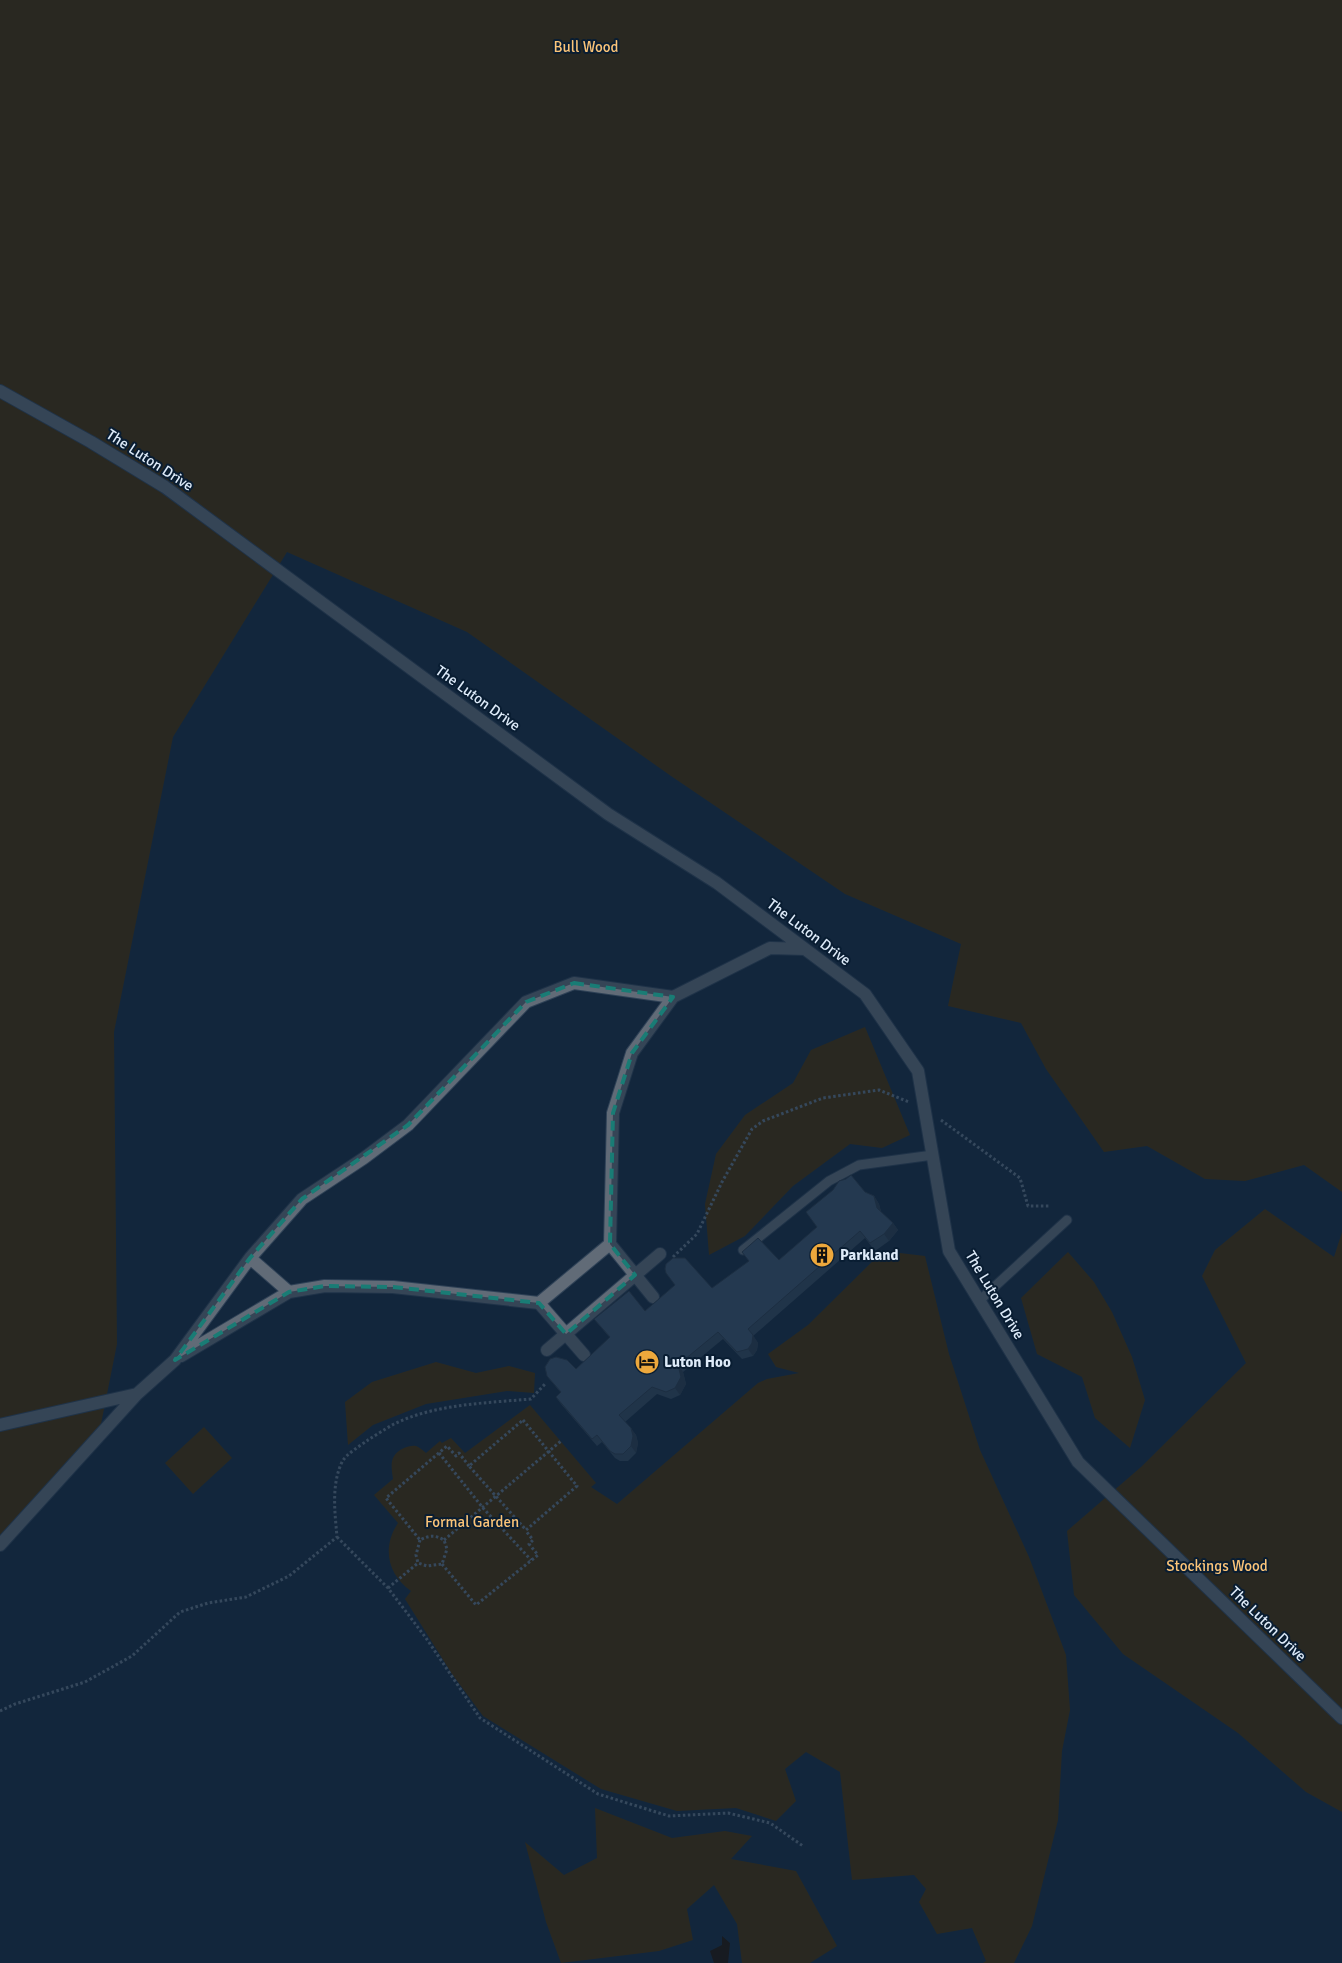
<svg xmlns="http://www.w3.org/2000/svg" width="1342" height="1963" font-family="Signika,sans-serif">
<rect width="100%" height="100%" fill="#13273d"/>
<!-- green -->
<path fill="#462c02" d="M0 0H1342V1192L1304 1165 1245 1181 1205 1179 1147 1146 1104 1152 1046 1069 1021 1023 948 1006 961 944 845 894 671 776 467 632 287 552 173 737 114 1032 117 1344 101 1424 0 1547Z
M865 1027 910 1135 882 1148 850 1144 793 1186 745 1236 709 1255 705 1204 716 1154 745 1115 793 1083 811 1050Z
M1265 1209 1334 1257 1342 1232V1812L1306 1792 1238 1733 1123 1654 1074 1595 1067 1531 1141 1467 1246 1363 1202 1276 1215 1250Z
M883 1251 925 1256 949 1354 980 1450 1029 1557 1066 1655 1070 1710 1062 1751 1058 1820 1032 1926 1014 1963H983L986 1961 972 1928 937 1934 919 1902 926 1889 914 1875 852 1880 840 1772 806 1752 785 1769 796 1801 776 1821 736 1808 677 1811 601 1789 483 1716 452 1674 405 1599 411 1591C387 1574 382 1547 398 1523L374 1495 393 1479C391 1465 389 1455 404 1448 407 1447 412 1445 416 1446 419 1447 424 1451 426 1453L440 1441 442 1443 451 1438 465 1453 530 1405 596 1483 591 1487 617 1504 758 1383 767 1379 799 1373 776 1367 768 1354 808 1325Z
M1068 1252 1094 1282 1112 1312 1132 1357 1145 1400 1130 1448 1095 1418 1082 1377 1037 1354 1021 1298Z
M436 1362 476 1373 509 1366 535 1373 534 1393 507 1391 426 1404 373 1425 348 1445 345 1402 372 1382Z
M204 1427 232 1458 193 1494 165 1463Z
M595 1808 672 1838 725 1831 752 1836 731 1859 796 1871 837 1946 810 1963H742L737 1924 714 1885 687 1909 693 1940 659 1951 561 1963 546 1922 525 1842 564 1875 597 1858Z"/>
<!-- water -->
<path fill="#1e0f00" d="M722 1936 730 1943 728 1963H714L710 1951 722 1945Z"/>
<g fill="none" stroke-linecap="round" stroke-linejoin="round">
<defs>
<path id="service" d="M743 1250 829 1181 859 1165 933 1155
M979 1301 1067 1220"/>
<path id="minor" d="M0 391 91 442 165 487 608 814 717 883 865 994 918 1071 949 1251 1078 1462 1342 1718
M250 1258 289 1292
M653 1297 610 1244 613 1113 632 1053 673 997
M539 1303 610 1244
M547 1350 660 1254
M181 1356 289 1292 325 1286 393 1287 539 1303 584 1355
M0 1425 137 1394 175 1360 250 1258 302 1199 364 1158 408 1125 526 1002 574 983 673 997 770 948 805 949
M0 1545 137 1394"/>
</defs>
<!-- service casing -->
<use href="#service" stroke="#2f4257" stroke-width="11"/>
<!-- minor casing -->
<use href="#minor" stroke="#2f4257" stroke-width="14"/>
<!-- path -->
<path stroke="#607184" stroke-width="3" stroke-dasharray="2.5 2.5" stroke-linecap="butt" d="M941 1120 1020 1178 1028 1206H1050
M673 1257 697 1234 722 1182 752 1129 763 1121 823 1098 879 1090 909 1102
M523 1420 577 1486 526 1530 469 1466Z
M439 1453 483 1508 531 1560
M337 1537 388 1588 426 1638 480 1718 598 1794 669 1816 728 1813 770 1823 803 1846
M420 1540 416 1555 418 1563 427 1566 442 1564 447 1549 444 1540C435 1535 430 1535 420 1540L386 1498 447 1446 456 1456 459 1453 469 1466
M444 1540 561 1441
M442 1564 476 1605 538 1555 529 1544 533 1540 526 1531
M388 1588 418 1563
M0 1711 15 1704 85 1682 132 1656 180 1612 208 1603 246 1597 289 1576 337 1537C335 1513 331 1485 342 1462 346 1454 360 1446 368 1440 376 1435 385 1429 394 1424 435 1404 486 1403 531 1399L545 1384"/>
<!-- service -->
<use href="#service" stroke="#616b77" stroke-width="9"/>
<!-- minor -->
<use href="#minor" stroke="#616b77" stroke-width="12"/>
</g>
<!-- wall -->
<path fill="#324559" d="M865 1192 874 1196 879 1204 881 1212 893 1223 898 1230 889 1241 875 1251 865 1238 753 1336 758 1343 757 1350 753 1356 742 1359 723 1339 683 1372 686 1384 680 1395 671 1399 657 1394 625 1422 636 1435 638 1443 636 1453 628 1461H620L615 1458 602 1442 597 1446 561 1404 556 1397 561 1393 547 1376 576 1369 610 1338 594 1319 645 1311 675 1285 712 1288 779 1260 817 1227 806 1212Z"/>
<!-- shaded-wall -->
<path fill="#293849" d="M874 1196 879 1204 882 1215 877 1208Z
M893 1223 898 1230 889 1241 884 1234Z
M753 1335 758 1343 757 1350 753 1356 748 1349Z
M678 1365 683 1372 686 1384 680 1395 675 1388Z
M631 1428 636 1435 638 1443 636 1453 631 1446Z"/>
<!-- building -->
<path fill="#3a5068" stroke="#293849" d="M851 1175 865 1192 874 1196 877 1208 893 1223 884 1234 870 1243 860 1231 748 1329 753 1335 752 1343 748 1349 737 1352 718 1332 678 1365 681 1377 675 1388 666 1392 652 1387 619 1415 631 1428 633 1436 631 1446 623 1454H615L610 1451 597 1435 592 1439 556 1397 561 1392 547 1376 545 1367 550 1359 556 1357 567 1360 576 1369 610 1337 594 1319 629 1291 645 1311 675 1285 666 1273 665 1269 666 1264 673 1258H685L712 1288 749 1261 742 1252 758 1238 779 1260 817 1227 806 1212 833 1190 839 1181 846 1179Z"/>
<!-- marked area -->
<path d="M0 0H1342V1963H0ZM574 983 673 997 632 1053 613 1113 610 1244 635 1275 566 1334 539 1303 393 1287 325 1286 289 1292 175 1360 250 1258 302 1199 408 1125 526 1002Z" fill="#13273d" fill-opacity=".55" fill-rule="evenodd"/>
<path fill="none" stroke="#197c75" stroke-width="4" stroke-dasharray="10 6" stroke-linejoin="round" d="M574 983 673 997 632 1053 613 1113 610 1244 635 1275 566 1334 539 1303 393 1287 325 1286 289 1292 175 1360 250 1258 302 1199 408 1125 526 1002Z"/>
<!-- icons -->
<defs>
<symbol id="building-disc" viewBox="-11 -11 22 22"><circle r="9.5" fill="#eda83c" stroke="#091d32"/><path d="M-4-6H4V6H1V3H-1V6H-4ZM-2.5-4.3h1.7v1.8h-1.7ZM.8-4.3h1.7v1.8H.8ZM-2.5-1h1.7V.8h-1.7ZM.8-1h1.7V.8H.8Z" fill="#111"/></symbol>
<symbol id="hotel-disc" viewBox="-11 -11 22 22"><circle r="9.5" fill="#eda83c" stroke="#091d32"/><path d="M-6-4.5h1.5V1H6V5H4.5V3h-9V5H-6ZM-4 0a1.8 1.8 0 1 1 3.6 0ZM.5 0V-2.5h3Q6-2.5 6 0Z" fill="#111"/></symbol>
</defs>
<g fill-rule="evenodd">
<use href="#building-disc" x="808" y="1241" width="28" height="28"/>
<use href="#hotel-disc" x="633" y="1348" width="28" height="28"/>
</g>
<g text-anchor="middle" stroke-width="4" stroke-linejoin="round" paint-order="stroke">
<!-- park labels -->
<g font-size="15" fill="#fbc478" stroke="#091d32">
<text x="586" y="52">Bull Wood</text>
<text x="472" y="1527">Formal Garden</text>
<text x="1217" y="1571">Stockings Wood</text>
</g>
<!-- street labels -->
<g font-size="15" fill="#deebf9" stroke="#091d32">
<text transform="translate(150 460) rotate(33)" y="5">The Luton Drive</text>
<text transform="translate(478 698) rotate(36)" y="5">The Luton Drive</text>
<text transform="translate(809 932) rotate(37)" y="5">The Luton Drive</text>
<text transform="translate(995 1295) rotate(59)" y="5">The Luton Drive</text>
<text transform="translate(1268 1624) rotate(44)" y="5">The Luton Drive</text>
</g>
<!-- poi labels -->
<g font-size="15" font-weight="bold" fill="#deebf9" stroke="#091d32" text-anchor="start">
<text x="840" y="1260">Parkland</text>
<text x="664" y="1367">Luton Hoo</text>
</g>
</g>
</svg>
